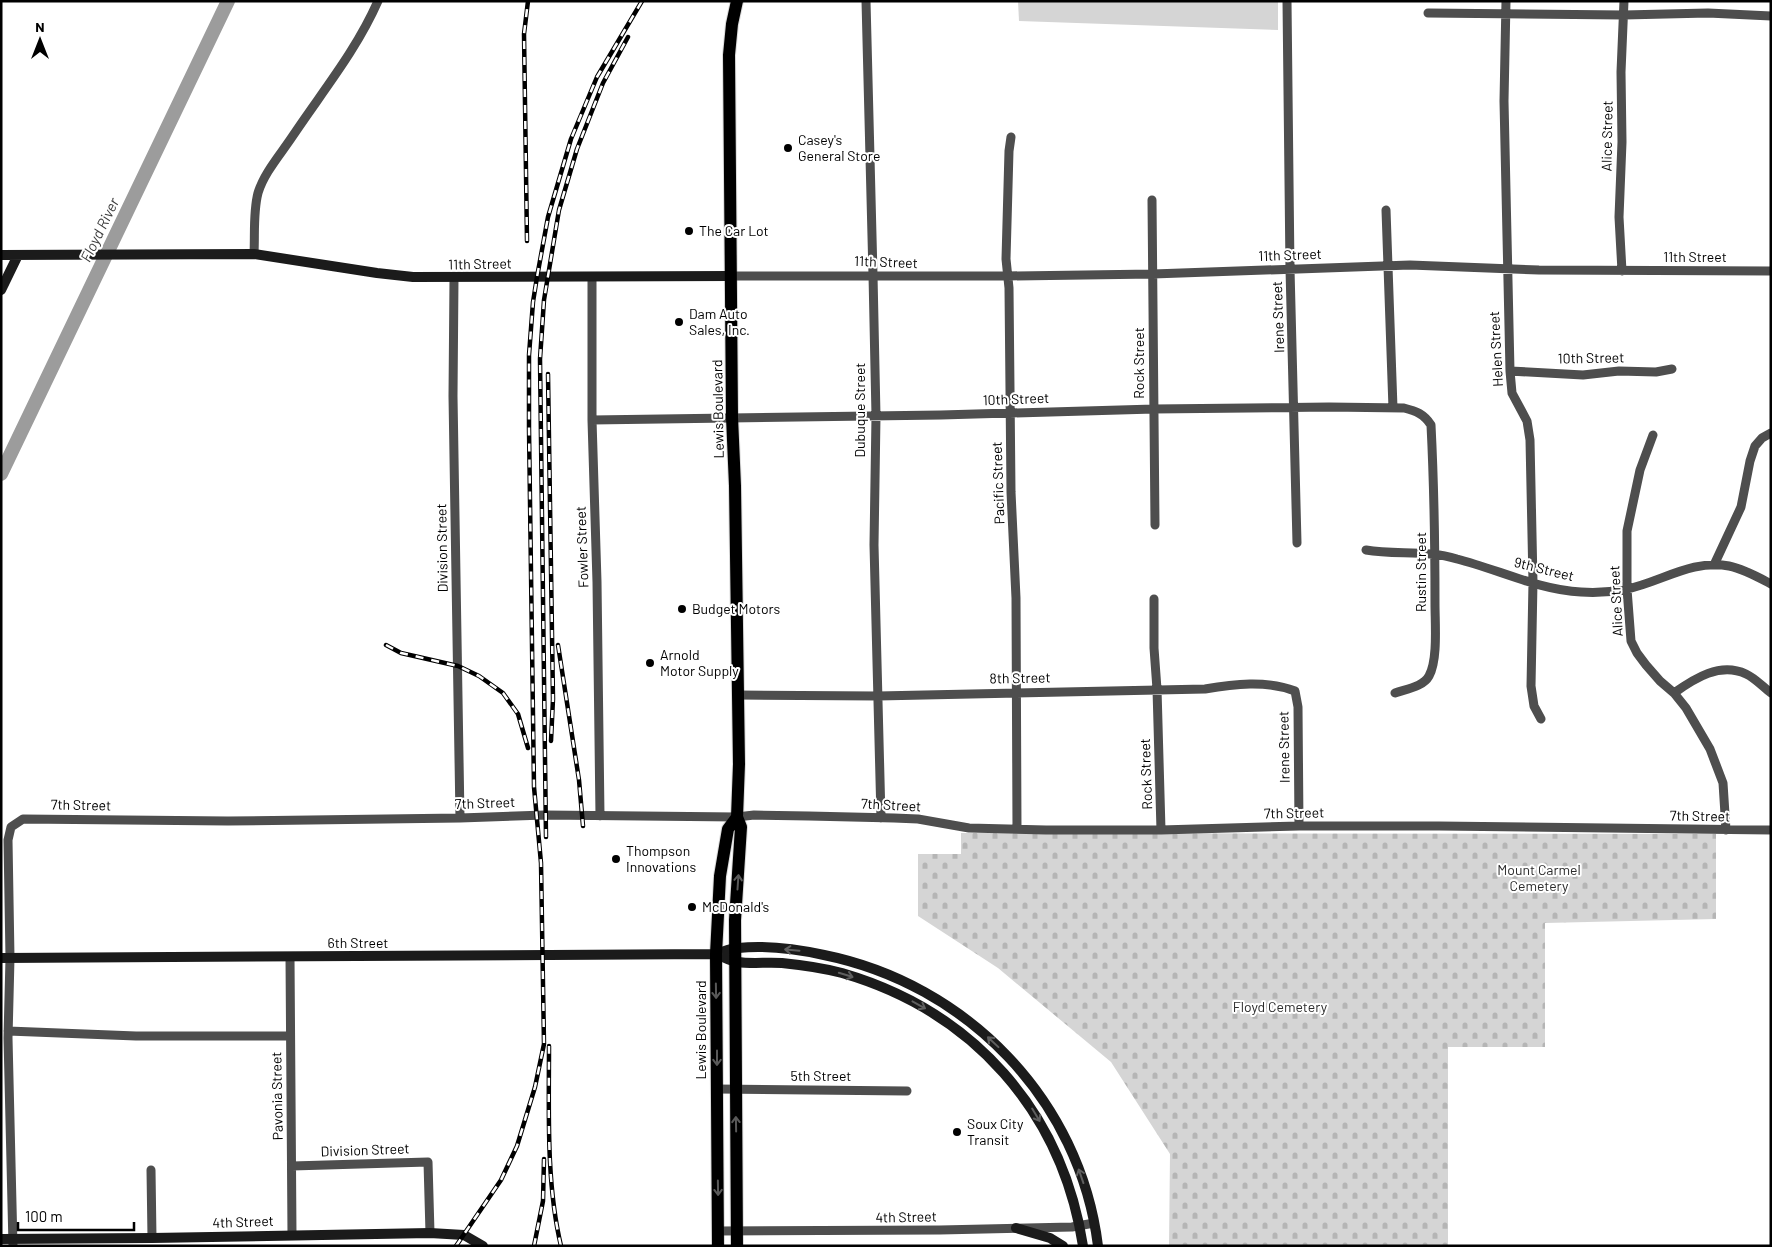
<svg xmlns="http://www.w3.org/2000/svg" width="1772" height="1247" font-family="Barlow,sans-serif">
<defs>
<pattern id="cemetery-stones" width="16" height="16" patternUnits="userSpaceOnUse" patternTransform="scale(1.25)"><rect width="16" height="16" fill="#d5d5d5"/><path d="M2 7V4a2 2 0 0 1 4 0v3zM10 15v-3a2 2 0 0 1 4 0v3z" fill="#b5b5b5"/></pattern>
</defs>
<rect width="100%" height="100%" fill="#fff"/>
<!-- cemetery -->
<path fill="url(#cemetery-stones)" d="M961 833 1716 834V919L1545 923V1047H1448V1246H1169L1170 1154 1111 1062 998 968 918 916V854H961Z"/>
<!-- park -->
<path fill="#d5d5d5" d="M1018 1H1278V30L1019 21Z"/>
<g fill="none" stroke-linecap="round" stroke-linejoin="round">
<!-- river -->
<path stroke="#9c9c9c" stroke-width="14" d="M1 474 228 1"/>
<defs>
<path id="primary" d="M718 1246 716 954 720 876 728 829 737 817
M737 1246 735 920 741 827 737 817 739 764 735 486 732 417 729 55 732 24 737 1"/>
</defs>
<!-- primary casing -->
<use href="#primary" stroke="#dbdbdb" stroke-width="14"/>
<!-- street -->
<path stroke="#4e4e4e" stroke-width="9" d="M866 1 873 275 876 416 874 545 881 818
M1287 1 1290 269 1297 543
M1506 1 1504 101 1510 371 1512 393 1527 421 1530 440 1533 582 1531 686 1534 706 1541 719
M1428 13 1624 15 1708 13 1771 16
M1011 137 1009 151 1006 259 1009 288 1011 492 1016 598 1017 829
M1152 200 1155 525
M1386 210 1393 408
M254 254C255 234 253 212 258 193 264 173 280 155 292 137 322 92 356 51 378 1
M1622 271 1619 217 1622 142 1621 72 1624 1
M731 276H1007L1153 274 1410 265 1539 270 1771 271
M592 277V420L597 582 600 816
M454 278 453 396 460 818
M1510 371 1583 375 1619 371 1656 372 1672 369
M592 420 941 415 1154 409 1329 407 1404 408C1416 411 1424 414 1431 425 1434 485 1435 544 1435 604 1435 624 1438 660 1429 676 1423 687 1406 689 1395 693
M1653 435 1640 470 1627 531V589L1631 641 1637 653 1646 665 1660 681 1674 693 1686 708 1710 749 1723 783 1726 830
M1366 550C1396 555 1427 550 1457 559 1497 569 1539 590 1581 592 1596 593 1612 592 1627 589 1661 582 1692 559 1729 566 1744 569 1758 577 1771 584
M1714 565 1741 507 1750 461 1755 446 1762 438 1771 433
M1154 599V648L1157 689 1161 830
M1674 693C1695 678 1720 662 1746 674 1755 678 1763 687 1771 693
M738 695 878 696 1205 689C1233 684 1267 680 1295 691L1298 707 1299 826
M290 957 292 1234
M8 1031 136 1036H290
M717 1089 907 1091
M292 1166 428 1162 430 1233
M151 1170 152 1238
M718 1231 940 1230 1072 1227 1094 1223
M13 1246 8 1038 10 958 8 840 11 827 23 819 228 821 460 818 545 815 737 817 754 815 809 816 894 818 918 819 969 828 1046 830H1161L1299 826H1439L1771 830"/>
<!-- secondary -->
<path stroke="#1b1b1b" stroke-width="10" d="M1 255 254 254 377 273 413 277 731 276
M1 290 18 255
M716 954C722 956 730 961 737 962 752 964 767 962 782 963 802 965 823 968 842 973 973 1011 1062 1111 1083 1246
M1 958 716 954C723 952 730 948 738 948 766 945 797 949 824 955 967 984 1080 1100 1098 1246
M1016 1228 1050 1238 1063 1246
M1 1239 152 1238 430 1233 464 1235 483 1246"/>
<!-- primary -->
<use href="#primary" stroke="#000" stroke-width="12"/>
<defs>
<path id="rail" d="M527 241 524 34 528 1
M548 374 553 699 551 741
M386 645 401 653 458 666 479 676 503 693 518 714 528 748
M558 645 579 780 583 826
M546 837 540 359 544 300 559 210 577 149 603 83 628 37
M549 1046C549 1111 546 1183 561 1246
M456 1246 501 1180 517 1146 535 1087 544 1044 541 863 534 787 529 429V355L533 302 537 277 548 217 571 139 597 77 642 1
M534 1246 543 1201 544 1159"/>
</defs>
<!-- rail casing -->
<use href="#rail" stroke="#000" stroke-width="4.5"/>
<!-- rail -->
<use href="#rail" stroke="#fff" stroke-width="2.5" stroke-dasharray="8" stroke-linecap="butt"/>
</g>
<!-- one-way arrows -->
<defs><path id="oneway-shaft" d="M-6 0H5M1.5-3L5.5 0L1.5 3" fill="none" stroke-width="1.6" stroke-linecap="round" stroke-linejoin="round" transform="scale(1.25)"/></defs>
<g stroke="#595959">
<use href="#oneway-shaft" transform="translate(738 882) rotate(-86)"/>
<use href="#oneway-shaft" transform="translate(716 991) rotate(89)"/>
<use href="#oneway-shaft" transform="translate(717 1058) rotate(90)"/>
<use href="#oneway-shaft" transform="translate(736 1124) rotate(-91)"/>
<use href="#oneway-shaft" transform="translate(718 1188) rotate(89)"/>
</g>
<g stroke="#5f5f5f">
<use href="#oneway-shaft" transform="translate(792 950) rotate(-175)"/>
<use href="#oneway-shaft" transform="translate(846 975) rotate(17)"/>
<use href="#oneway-shaft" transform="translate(919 1005) rotate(29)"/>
<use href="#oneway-shaft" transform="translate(993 1042) rotate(-137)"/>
<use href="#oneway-shaft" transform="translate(1036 1115) rotate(59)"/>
<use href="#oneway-shaft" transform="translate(1081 1176) rotate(-109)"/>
</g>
<!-- markers -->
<g fill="#000" stroke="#fff" stroke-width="2">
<circle cx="788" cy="148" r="5"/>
<circle cx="689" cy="231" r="5"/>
<circle cx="679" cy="322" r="5"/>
<circle cx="682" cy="609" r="5"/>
<circle cx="650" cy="663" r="5"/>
<circle cx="616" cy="859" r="5"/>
<circle cx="692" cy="907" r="5"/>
<circle cx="957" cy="1132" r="5"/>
</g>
<g text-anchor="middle" stroke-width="4" stroke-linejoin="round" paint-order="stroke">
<!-- street labels -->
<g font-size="14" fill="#000" stroke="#fff">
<text transform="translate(1607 136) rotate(-89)" y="5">Alice Street</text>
<text transform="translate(1290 255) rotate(-2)" y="5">11th Street</text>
<text x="1695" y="262">11th Street</text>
<text transform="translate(886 262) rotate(2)" y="5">11th Street</text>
<text transform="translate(480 264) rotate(-1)" y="5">11th Street</text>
<text transform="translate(1278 317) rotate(-92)" y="5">Irene Street</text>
<text transform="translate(1496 349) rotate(-93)" y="5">Helen Street</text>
<text transform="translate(1591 358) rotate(-1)" y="5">10th Street</text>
<text transform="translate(1139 363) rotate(-90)" y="5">Rock Street</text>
<text transform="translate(1016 399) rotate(-2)" y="5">10th Street</text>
<text transform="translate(718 409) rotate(-91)" y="5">Lewis Boulevard</text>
<text transform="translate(860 410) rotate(-90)" y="5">Dubuque Street</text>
<text transform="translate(998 483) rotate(-92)" y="5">Pacific Street</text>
<text transform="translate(582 547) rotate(-92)" y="5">Fowler Street</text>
<text transform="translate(442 548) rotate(-91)" y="5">Division Street</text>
<text transform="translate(1544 569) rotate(14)" y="5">9th Street</text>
<text transform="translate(1421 572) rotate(-90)" y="5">Rustin Street</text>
<text transform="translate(1616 601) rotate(-93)" y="5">Alice Street</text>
<text transform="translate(1020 678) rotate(-1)" y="5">8th Street</text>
<text transform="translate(1284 747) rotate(-91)" y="5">Irene Street</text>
<text transform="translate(1146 774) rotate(-92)" y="5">Rock Street</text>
<text transform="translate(485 803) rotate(-2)" y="5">7th Street</text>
<text transform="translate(81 805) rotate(1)" y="5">7th Street</text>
<text transform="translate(891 805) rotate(3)" y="5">7th Street</text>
<text transform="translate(1294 813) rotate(-1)" y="5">7th Street</text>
<text transform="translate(1700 816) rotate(1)" y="5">7th Street</text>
<text x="358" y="948">6th Street</text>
<text transform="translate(701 1030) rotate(-90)" y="5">Lewis Boulevard</text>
<text x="821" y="1081">5th Street</text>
<text transform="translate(277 1096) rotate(-91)" y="5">Pavonia Street</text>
<text transform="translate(365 1150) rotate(-2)" y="5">Division Street</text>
<text transform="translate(906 1217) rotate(-1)" y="5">4th Street</text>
<text transform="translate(243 1222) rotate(-2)" y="5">4th Street</text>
</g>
<!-- poi labels -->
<g font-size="14" fill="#000" stroke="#fff" text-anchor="start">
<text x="798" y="145">Casey's<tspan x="798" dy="16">General Store</tspan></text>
<text x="699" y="236">The Car Lot</text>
<text x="689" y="319">Dam Auto<tspan x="689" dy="16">Sales, Inc.</tspan></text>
<text x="692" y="614">Budget Motors</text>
<text x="660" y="660">Arnold<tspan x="660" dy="16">Motor Supply</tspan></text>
<text x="626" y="856">Thompson<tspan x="626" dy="16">Innovations</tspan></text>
<text x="702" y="912">McDonald's</text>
<text x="967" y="1129">Soux City<tspan x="967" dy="16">Transit</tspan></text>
</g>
<!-- park labels -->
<g font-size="14" fill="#2c2c2c" stroke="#fff">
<text x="1539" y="875">Mount Carmel<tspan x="1539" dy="16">Cemetery</tspan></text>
<text x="1280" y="1012">Floyd Cemetery</text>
</g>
<!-- water labels -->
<g font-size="15" font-style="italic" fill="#3d3d3d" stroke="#fff">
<text transform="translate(100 230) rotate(-64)" y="5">Floyd River</text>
</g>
</g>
<!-- border -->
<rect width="1772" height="1247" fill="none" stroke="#000000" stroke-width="5"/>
<!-- north arrow -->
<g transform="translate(40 40)" stroke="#ffffff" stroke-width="4" paint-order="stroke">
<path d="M0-4L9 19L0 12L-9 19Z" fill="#000000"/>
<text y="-8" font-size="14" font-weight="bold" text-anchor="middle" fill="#000000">N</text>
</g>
<!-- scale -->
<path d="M18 1222v8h116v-8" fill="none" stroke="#000000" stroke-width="2.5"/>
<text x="25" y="1222" font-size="15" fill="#000000" stroke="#ffffff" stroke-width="4" paint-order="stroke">100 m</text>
</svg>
